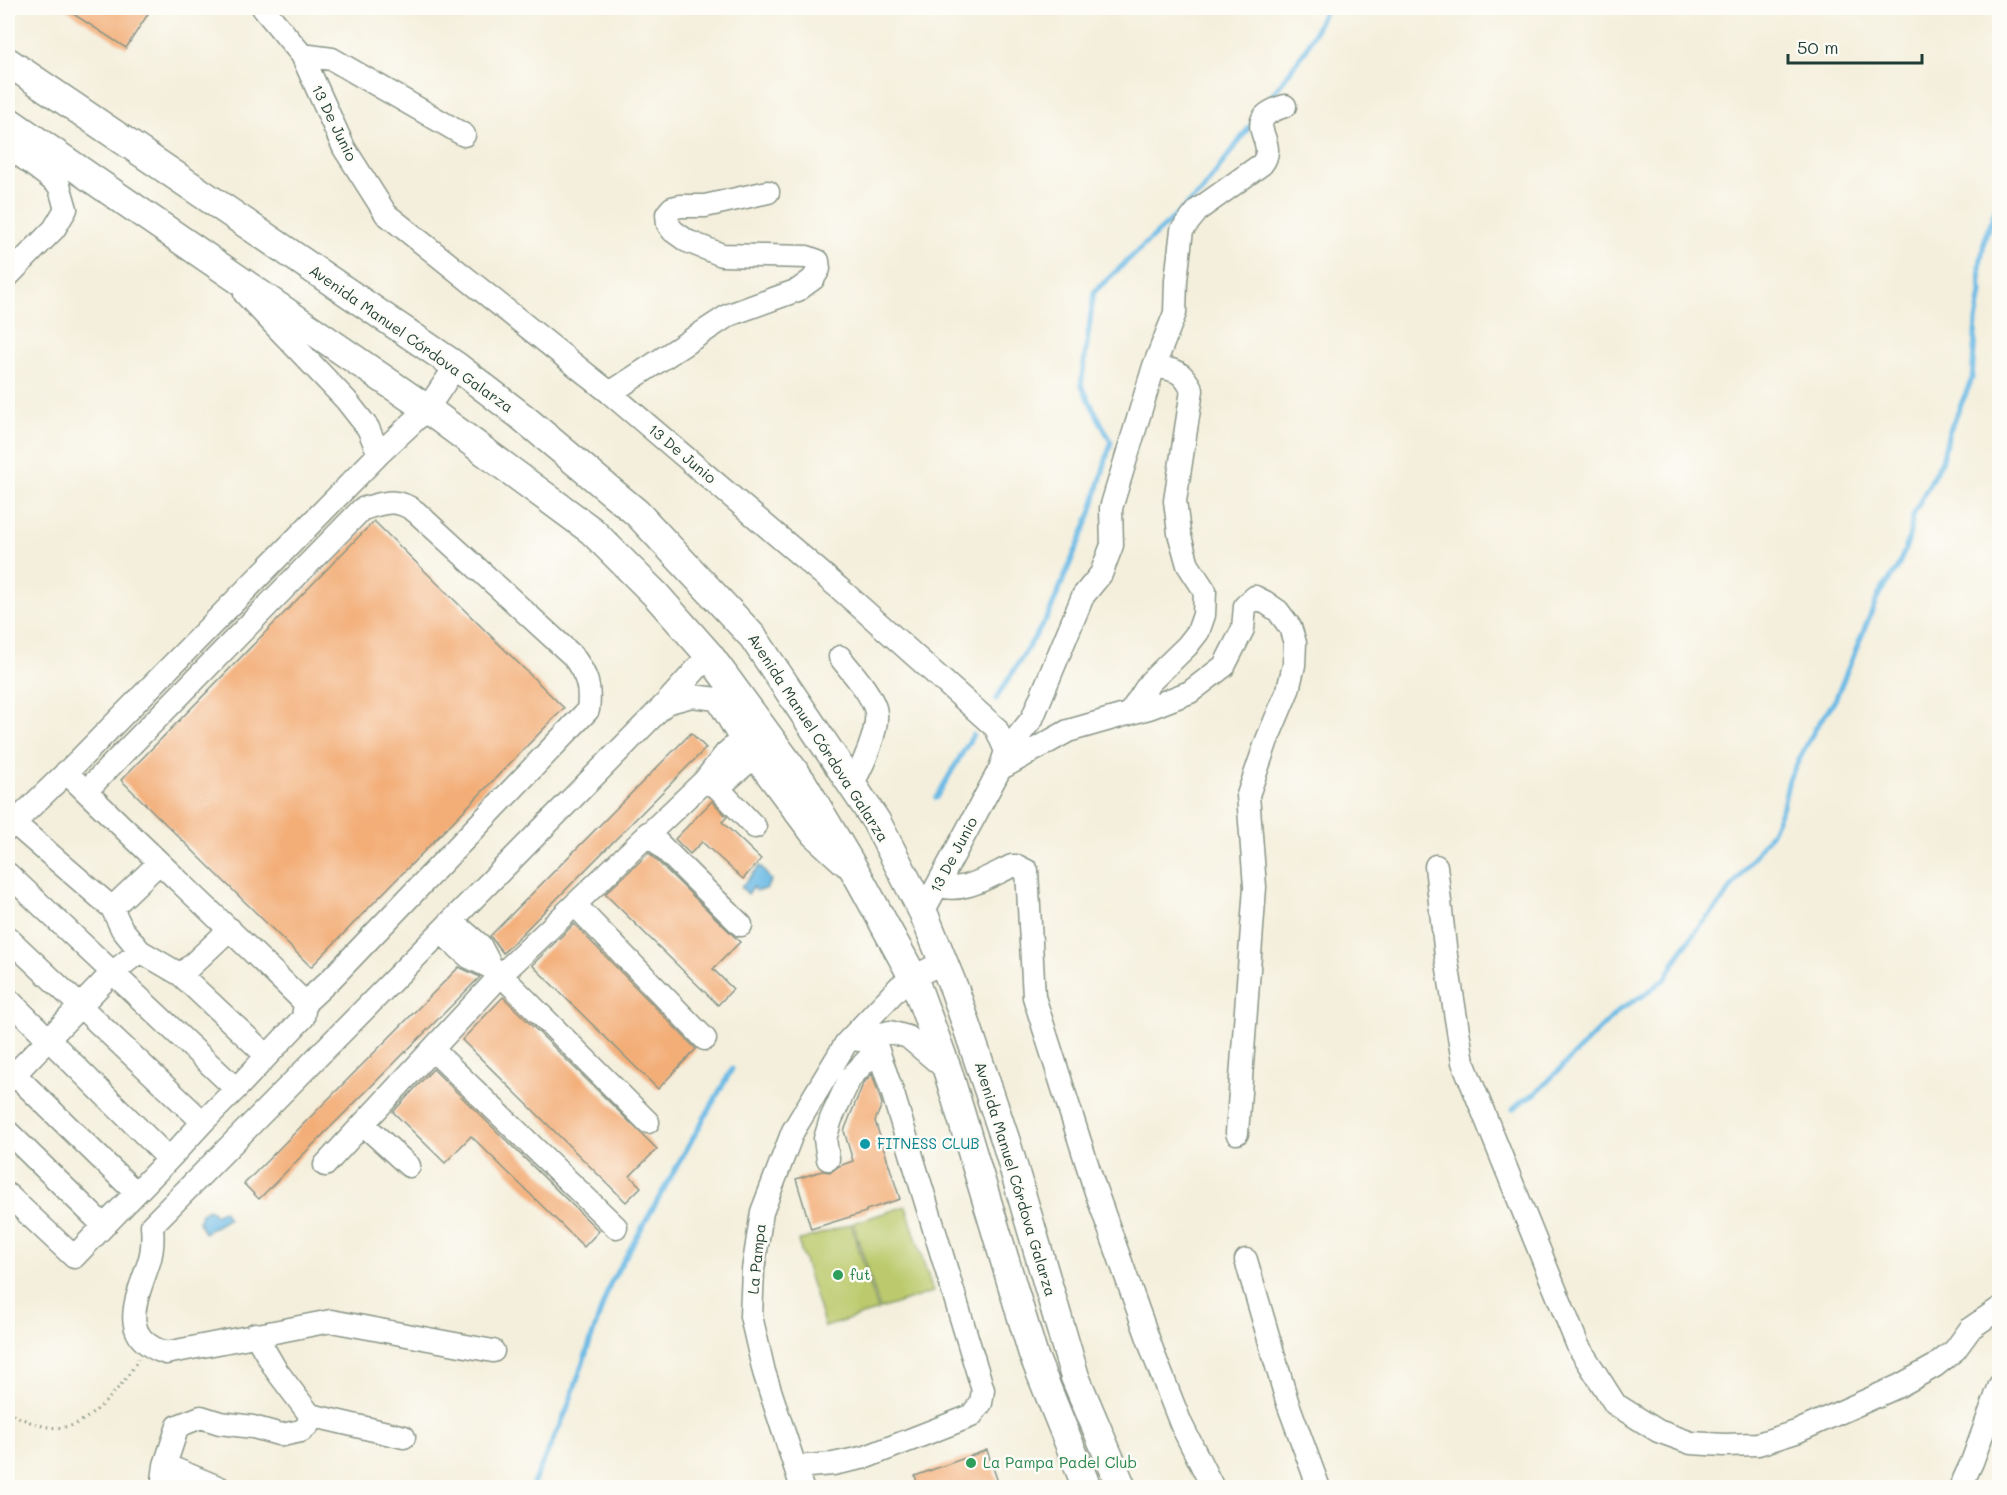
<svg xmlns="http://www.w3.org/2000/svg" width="2007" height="1495" font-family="Mali,sans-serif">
<rect width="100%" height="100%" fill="#fdfcf7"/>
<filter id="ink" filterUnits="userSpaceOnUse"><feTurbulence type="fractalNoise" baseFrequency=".0167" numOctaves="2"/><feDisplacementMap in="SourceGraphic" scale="12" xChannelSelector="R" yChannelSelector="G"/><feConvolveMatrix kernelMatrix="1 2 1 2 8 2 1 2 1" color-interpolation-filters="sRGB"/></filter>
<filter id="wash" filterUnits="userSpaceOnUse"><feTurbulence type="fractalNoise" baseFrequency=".008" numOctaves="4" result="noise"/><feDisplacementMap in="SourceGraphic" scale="24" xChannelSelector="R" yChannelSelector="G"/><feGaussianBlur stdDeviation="1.35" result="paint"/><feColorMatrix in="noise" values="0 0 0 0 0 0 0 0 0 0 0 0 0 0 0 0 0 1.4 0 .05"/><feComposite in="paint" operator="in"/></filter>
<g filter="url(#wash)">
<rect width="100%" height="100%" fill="#f4efdc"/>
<!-- green -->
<path fill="#bcca6d" stroke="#6e8450" stroke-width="1.5" d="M906 1206 933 1292 880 1309 853 1223Z
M851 1224 878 1310 825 1327 798 1241Z"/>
<!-- water -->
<path fill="#6abae5" stroke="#447c8c" stroke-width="1.5" d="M760 866 771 880 766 889 756 891 753 887 748 894 741 887Z
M208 1209 212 1211 215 1215 223 1210 228 1219 204 1233 199 1222 201 1213Z"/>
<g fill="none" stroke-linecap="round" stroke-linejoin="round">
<!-- stream -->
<path stroke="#6abae5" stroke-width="5" d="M1265 105 1307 48 1326 8
M996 699 1049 614 1091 513 1111 442 1081 385 1094 292 1202 191 1253 122
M936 798 973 735
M1513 1109 1524 1100 1536 1093 1620 1009 1644 995 1666 978 1681 951 1699 927 1719 905 1771 833 1783 806 1789 779 1815 729 1835 700 1879 594 1897 569 1908 542 1914 513 1942 460 1949 432 1972 379 1976 321 1981 293 1980 265 1985 237 2000 197
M531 1488 566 1412 610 1284 732 1069"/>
</g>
<g id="blocks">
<!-- building -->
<path fill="#f3ae78" d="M64 8H138L148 14 126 48Z
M374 521 564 708 311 967 121 780Z
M691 733 706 748 503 953 490 936Z
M712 801 727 817 722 822 761 859 743 879 702 842 690 854 675 839Z
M649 853 740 942 713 969 733 989 718 1005 605 894Z
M574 924 696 1049 658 1089 532 965Z
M459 967 480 977 259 1199 244 1184Z
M503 997 657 1149 630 1176 641 1187 626 1202 462 1040Z
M433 1069 599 1231 584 1247 471 1136 445 1163 393 1112Z
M872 1074 882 1104 875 1121 900 1199 866 1210V1212L811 1229 796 1179 822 1171 831 1172 839 1166 853 1161 844 1131 863 1084Z
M987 1450 1000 1488H919L915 1476Z"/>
</g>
</g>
<g filter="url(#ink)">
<use href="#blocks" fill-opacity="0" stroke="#8a9688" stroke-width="1.5"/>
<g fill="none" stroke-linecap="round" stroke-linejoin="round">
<defs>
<path id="minor" d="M263 8 302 55 344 148 386 214 610 393 839 588 996 728 1006 751 1000 769 923 912
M302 55 332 59 464 135
M8 146 59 185 66 209 54 229 8 276
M245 294 346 400 368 428 379 454
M610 393 729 315 798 290 813 279 819 269 818 261 807 257 722 255 687 241 673 231 668 224 667 214 672 208 681 206H705L768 192
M840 657C852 673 868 689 875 708 881 727 862 768 852 784
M666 703 692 696 717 699 741 740 812 835 845 865
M1129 714 1150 682 1187 646 1198 632 1204 615 1205 591 1188 565 1179 533 1175 501 1192 390C1182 370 1175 370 1154 366
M1006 751 1032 719 1083 596 1101 574 1112 545 1111 508 1154 366 1175 313 1176 280 1182 230 1199 209 1262 164C1281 140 1236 121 1285 106
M1000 769 1068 731 1149 708 1190 692 1224 666 1243 629 1245 606 1255 597 1265 602 1278 611 1290 627 1295 643 1294 665 1288 690 1267 740 1248 795 1255 887 1237 1133
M66 772C145 850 226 925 305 1003L332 978 588 710C591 686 587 676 573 656L416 512C396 497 384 503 362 509L86 791
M704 781 718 788 755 827
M718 788 754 757
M14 823 112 908 122 929 140 951 181 975 267 1056 303 1018 305 1003
M8 829 78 761 379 454 427 409 456 366
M648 833 741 925
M1436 866 1446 956 1463 1062 1578 1346 1615 1404 1658 1431 1691 1443 1724 1445 1758 1444 1796 1432 1899 1386 1935 1366 1955 1350 1971 1328 2000 1308
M8 874 236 1089 267 1056
M938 885C961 895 990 876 1012 866H1017L1027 871 1034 997 1094 1186 1155 1358 1181 1424 1213 1488
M575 905 705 1039
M112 908 159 863
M452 921 480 945 492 968
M441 932 469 957 492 968 501 975 648 1122
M8 938 203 1122 236 1089
M181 975 230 929
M8 999 169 1159 203 1122
M859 1040 890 1032 908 1037 947 1070
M433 1050 616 1227
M8 1068 136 1193 169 1159
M8 1081 112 973 140 951
M363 1124 409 1166
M8 1132 104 1226 136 1193
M828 1159 825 1139 831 1119 850 1078 868 1059 878 1055
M325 1165 501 975 704 781 726 753 741 740
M8 1195 74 1257 104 1226
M1246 1260 1287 1401 1319 1488
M255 1334 276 1370 310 1415 404 1437
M493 1351 331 1321 166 1353C116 1337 137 1299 149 1262 153 1250 153 1237 152 1225L666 703 709 655
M796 1467 833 1464 866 1457 971 1416 981 1403 983 1390 893 1094 873 1036
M162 1488 165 1465
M220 1488 165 1465 178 1426 201 1417 220 1423 253 1427 282 1435 301 1431 308 1425 310 1415
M802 1488 764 1372 751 1316 753 1270 762 1212 793 1131 846 1043 899 987 913 977 944 962
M1960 1488 1972 1462 2000 1385"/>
<path id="major" d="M8 62 456 366 521 416 637 513 753 637 876 821 923 912 955 991 1006 1142 1075 1377 1122 1488
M8 121 427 409 592 531 656 595 709 655 802 782 859 878 913 977 948 1072 1033 1354 1087 1488"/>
</defs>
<!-- minor casing -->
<use href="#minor" stroke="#8a9688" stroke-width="25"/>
<!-- major casing -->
<use href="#major" stroke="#8a9688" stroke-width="31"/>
<!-- path -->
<path stroke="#8a9688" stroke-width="3" stroke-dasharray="1.5 4.5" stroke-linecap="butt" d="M8 1411C24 1421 46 1430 65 1427 91 1424 127 1381 138 1359"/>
<!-- minor -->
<use href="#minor" stroke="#fff" stroke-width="22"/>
<!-- major -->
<use href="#major" stroke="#fff" stroke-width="28"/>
</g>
</g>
<!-- markers -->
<circle fill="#0f9aa8" stroke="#fdfcf7" stroke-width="2" cx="865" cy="1144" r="6"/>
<g fill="#2e9e5b" stroke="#fdfcf7" stroke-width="2">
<circle cx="838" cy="1275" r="6"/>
<circle cx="971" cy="1463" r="6"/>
</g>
<g text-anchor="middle" stroke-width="5" stroke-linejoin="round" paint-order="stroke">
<!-- street labels -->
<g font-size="15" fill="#1f3d34" stroke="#fdfcf7">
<text transform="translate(334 123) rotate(64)" y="5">13 De Junio</text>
<text transform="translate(411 339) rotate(35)" y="5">Avenida Manuel Córdova Galarza</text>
<text transform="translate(682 454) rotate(40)" y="5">13 De Junio</text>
<text transform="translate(818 738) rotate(57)" y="5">Avenida Manuel Córdova Galarza</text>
<text transform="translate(954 855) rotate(-62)" y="5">13 De Junio</text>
<text transform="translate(1015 1179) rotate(73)" y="5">Avenida Manuel Córdova Galarza</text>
<text transform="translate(757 1259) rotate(-84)" y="5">La Pampa</text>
</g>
<!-- culture labels -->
<g font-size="15" fill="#0d838f" stroke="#fdfcf7" text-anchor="start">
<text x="877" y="1149">FITNESS CLUB</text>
</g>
<!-- leisure labels -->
<g font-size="15" fill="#27864d" stroke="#fdfcf7" text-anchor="start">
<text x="850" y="1280">fut</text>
<text x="983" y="1468">La Pampa Padel Club</text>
</g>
</g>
<!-- margin -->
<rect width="2007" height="1495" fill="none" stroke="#fdfcf7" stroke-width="30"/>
<!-- scale -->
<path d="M1788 54v9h134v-9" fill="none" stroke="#1f3d34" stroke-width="3"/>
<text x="1797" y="54" font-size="18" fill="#1f3d34" stroke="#fdfcf7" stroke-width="4.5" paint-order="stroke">50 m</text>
</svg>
